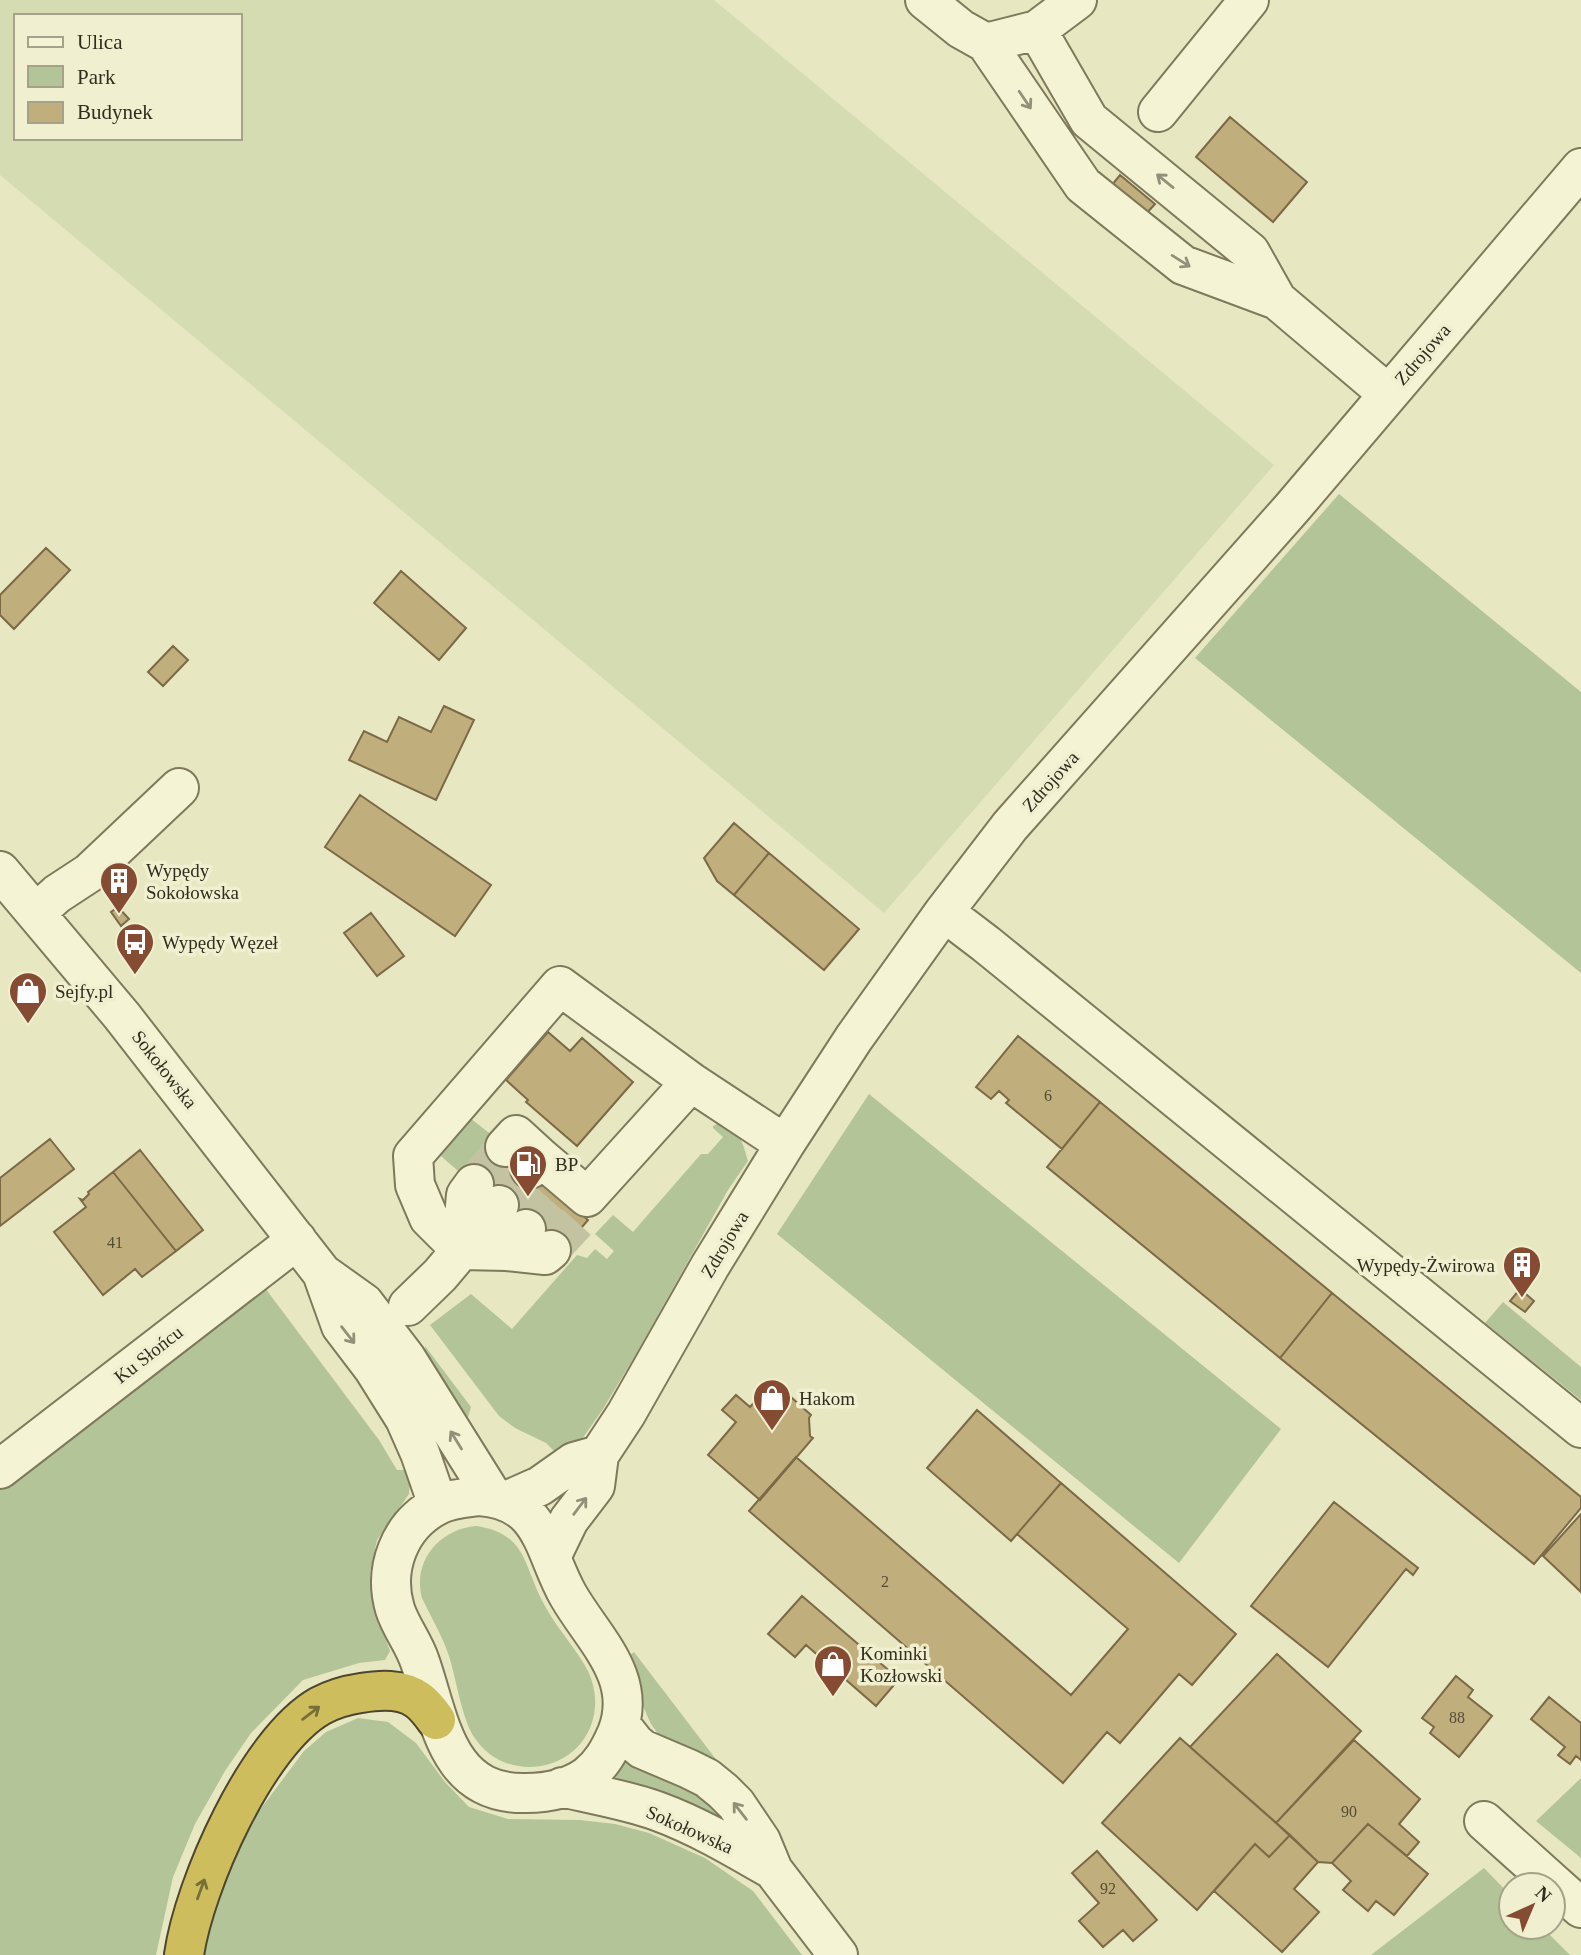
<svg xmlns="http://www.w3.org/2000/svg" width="1581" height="1955" font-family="'Times New Roman',serif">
<rect width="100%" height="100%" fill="#e7e7c2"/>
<!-- farmland -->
<path fill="#d6dcb1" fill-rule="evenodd" d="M0 0H714L1274 465 884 913 0 175ZM16 16H240V138H16Z"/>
<!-- green -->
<path fill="#b2c498" d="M1339 494 1581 692V973L1195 658Z
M869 1094 1281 1429 1179 1563 777 1234Z
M470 1118 493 1136V1143L464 1176 435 1151Z
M717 1124C739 1126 743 1143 748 1161L728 1190 636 1354 603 1409 582 1439 561 1458 546 1443 515 1428 499 1416 430 1325 471 1294 512 1329 577 1255 587 1258 595 1249 607 1259 614 1251 595 1234 613 1215 633 1232 701 1154H708L723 1137 713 1128V1126Z
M259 1280 379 1440 397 1470H411L409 1494 377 1540 370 1573 376 1611 390 1651 385 1660 359 1663 303 1680 251 1733 225 1771 195 1824 173 1877 156 1955H0V1481Z
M1503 1302 1581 1367V1400L1485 1323Z
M425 1346 471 1407 468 1417 460 1422 426 1359Z
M476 1526C490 1528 503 1532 514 1543 524 1554 527 1566 533 1580 537 1591 543 1603 549 1613 561 1633 577 1650 588 1671 593 1682 596 1694 595 1707 590 1770 508 1789 474 1737 462 1719 456 1678 449 1656 442 1635 431 1617 422 1598 412 1561 440 1529 476 1526Z
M634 1652 728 1775 661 1738 651 1724 642 1704 630 1655Z
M358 1718 388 1722 416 1743 445 1782 469 1807 508 1819 580 1820 615 1824 649 1833 705 1858 753 1891 802 1955H202L204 1939 231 1856 253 1819 304 1751 326 1732Z
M625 1761 639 1763 675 1776 736 1825 612 1785 610 1776Z
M1581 1778V1858L1536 1821Z
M1484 1868 1511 1896V1927H1542L1570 1955H1371Z"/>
<!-- building -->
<path fill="#c1ae7d" stroke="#7b6a45" stroke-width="2" d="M1230 117 1307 182 1273 222 1196 157Z
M1120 175 1155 204 1145 215 1111 186Z
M46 548 70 570 14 629 0 615V595Z
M401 571 466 628 439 660 374 603Z
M173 646 188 660 163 686 148 672Z
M444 706 474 720 436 800 349 760 364 731 387 742 399 717 431 732Z
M360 795 491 885 455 936 325 847Z
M734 823 769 853 734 895 717 881 704 858Z
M769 853 859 929 824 970 734 895Z
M118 907 129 919 121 926 111 912Z
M371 913 404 956 377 976 344 933Z
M548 1032 570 1051 582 1038 633 1082 577 1146 526 1102 528 1100 506 1080Z
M1018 1036 1100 1102 1062 1149 1006 1103 1009 1100 999 1091 991 1099 976 1087Z
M1100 1102 1332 1293 1280 1358 1047 1167Z
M50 1139 74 1169 0 1226V1178Z
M499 1142 588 1220 557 1256 467 1178Z
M140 1150 203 1230 176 1251 113 1172Z
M113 1172 176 1251 142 1277 135 1269 103 1295 54 1232 86 1207 80 1199 83 1200 89 1194 88 1192Z
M1520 1289 1534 1301 1525 1312 1510 1301Z
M1332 1293 1581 1497V1508L1534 1564 1280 1358Z
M773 1381 811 1415 809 1418 810 1436 813 1438 760 1500 708 1455 736 1422 722 1410 736 1395 750 1407Z
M977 1410 1061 1483 1011 1541 927 1468Z
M796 1457 1071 1695 1128 1629 1017 1534 1061 1483 1236 1634 1192 1685 1179 1674 1120 1743 1107 1732 1063 1783 749 1511Z
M1334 1502 1418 1568 1413 1575 1406 1569 1328 1667 1251 1606Z
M1581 1514V1592L1543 1556Z
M802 1596 899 1679 876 1706 806 1645 795 1657 768 1634Z
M1277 1654 1361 1731 1276 1823 1190 1747Z
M1456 1676 1473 1690 1468 1697 1492 1716 1459 1757 1430 1733 1434 1727 1422 1718Z
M1549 1697 1581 1723V1760L1576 1756 1570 1764 1558 1755 1565 1747 1531 1719Z
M1180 1738 1290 1835 1269 1857 1255 1844 1197 1910 1102 1823Z
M1354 1740 1420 1799 1399 1824 1419 1842 1407 1856 1368 1824 1332 1863 1318 1862 1276 1823Z
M1368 1824 1428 1874 1394 1915 1376 1901 1368 1911 1343 1890 1351 1881 1332 1863Z
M1290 1835 1318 1862 1294 1889 1319 1912 1282 1952 1214 1891 1255 1844 1269 1857Z
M1097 1851 1157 1920 1133 1941 1123 1930 1103 1947 1079 1921 1099 1903 1072 1873Z"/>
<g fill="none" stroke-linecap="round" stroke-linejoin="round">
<!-- minor-tunnel -->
<path stroke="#c3c2a1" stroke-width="38" stroke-dasharray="38 19" stroke-linecap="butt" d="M474 1184 505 1147
M499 1205 530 1169
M526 1229 558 1193
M551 1250 583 1215"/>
<defs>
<path id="minor" d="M925 0 961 29 986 43 1037 30 1077 0
M1037 30 1089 120 1250 252 1277 300
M986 43 1083 185 1183 265 1277 300 1388 394
M1158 112 1249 0
M0 871 122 1016 322 1273 364 1303 406 1358 493 1497
M37 912 57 894 89 873 179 788
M944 912 986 944 1581 1428
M505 1147 516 1135 540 1157
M530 1169 540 1157 587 1197 691 1082 785 1144
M474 1184 466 1195 461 1250 507 1251 526 1229
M461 1250 429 1218 415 1185 413 1156 560 986 691 1082
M507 1251 545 1255 551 1250
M322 1273 341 1326 373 1368 405 1419 420 1453 438 1505
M408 1306 440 1275 499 1205
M0 1469 297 1240
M479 1496C544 1500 543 1551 568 1595 593 1639 639 1677 617 1733 609 1751 602 1764 587 1776 570 1788 547 1793 526 1793 446 1795 440 1719 420 1662 414 1643 401 1628 395 1609 383 1569 399 1525 438 1505 450 1499 465 1498 479 1496Z
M506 1501 540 1486 574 1462 599 1455
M552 1555 569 1520 595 1486 599 1455 626 1414 710 1266 785 1144 854 1038 944 912 1010 826 1292 508 1581 168
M620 1724 635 1743 642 1749 689 1769 707 1778 723 1791 736 1804 761 1841 773 1870 838 1955
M562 1787C594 1795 627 1800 657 1811 698 1826 735 1848 773 1870
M1484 1821 1581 1908"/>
<path id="highway" d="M184 1955C194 1885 257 1742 320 1706 333 1699 347 1695 361 1693 379 1690 402 1688 418 1700 425 1705 431 1713 436 1720"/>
</defs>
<!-- minor casing -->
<use href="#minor" stroke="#7f795c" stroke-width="42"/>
<!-- highway casing -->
<use href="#highway" stroke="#4d462f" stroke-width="42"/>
<!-- minor -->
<use href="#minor" stroke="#f4f4d4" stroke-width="38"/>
<!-- highway -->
<use href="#highway" stroke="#cdbd5c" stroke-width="38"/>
</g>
<!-- one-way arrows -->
<defs><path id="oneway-shaft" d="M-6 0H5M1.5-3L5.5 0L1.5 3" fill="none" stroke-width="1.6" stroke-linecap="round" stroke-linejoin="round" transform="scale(1.75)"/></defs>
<g stroke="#929079">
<use href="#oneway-shaft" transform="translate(1025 100) rotate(56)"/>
<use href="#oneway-shaft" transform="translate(1165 181) rotate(-141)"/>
<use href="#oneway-shaft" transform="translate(1181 261) rotate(32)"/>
<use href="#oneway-shaft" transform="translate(348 1335) rotate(52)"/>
<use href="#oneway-shaft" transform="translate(456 1440) rotate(-122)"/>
<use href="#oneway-shaft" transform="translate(580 1506) rotate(-53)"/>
<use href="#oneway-shaft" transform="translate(740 1811) rotate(-128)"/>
</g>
<g stroke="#776e3a">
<use href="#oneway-shaft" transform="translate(311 1713) rotate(-37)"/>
<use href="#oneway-shaft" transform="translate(201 1889) rotate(-70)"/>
</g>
<!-- icons -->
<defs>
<symbol id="building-pin" viewBox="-11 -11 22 30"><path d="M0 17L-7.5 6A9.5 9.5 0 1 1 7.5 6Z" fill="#864b33" stroke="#f0f0d1"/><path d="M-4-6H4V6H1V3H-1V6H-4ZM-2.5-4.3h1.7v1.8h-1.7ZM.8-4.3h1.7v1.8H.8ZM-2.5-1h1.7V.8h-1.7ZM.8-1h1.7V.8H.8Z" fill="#fff"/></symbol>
<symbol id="bus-pin" viewBox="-11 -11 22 30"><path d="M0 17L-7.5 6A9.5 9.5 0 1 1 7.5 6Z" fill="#864b33" stroke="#f0f0d1"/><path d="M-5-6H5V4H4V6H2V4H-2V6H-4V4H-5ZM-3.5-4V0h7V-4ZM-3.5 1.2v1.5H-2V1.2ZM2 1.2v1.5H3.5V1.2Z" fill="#fff"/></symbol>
<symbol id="shop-pin" viewBox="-11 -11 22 30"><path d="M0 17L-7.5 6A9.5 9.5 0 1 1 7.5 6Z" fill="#864b33" stroke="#f0f0d1"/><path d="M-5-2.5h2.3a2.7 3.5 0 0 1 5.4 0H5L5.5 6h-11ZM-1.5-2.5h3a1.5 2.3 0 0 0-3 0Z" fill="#fff"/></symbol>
<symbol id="fuel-pin" viewBox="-11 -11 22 30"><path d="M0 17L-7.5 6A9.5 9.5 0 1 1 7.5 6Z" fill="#864b33" stroke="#f0f0d1"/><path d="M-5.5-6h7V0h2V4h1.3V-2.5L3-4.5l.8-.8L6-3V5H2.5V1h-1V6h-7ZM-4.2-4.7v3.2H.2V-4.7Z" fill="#fff"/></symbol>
</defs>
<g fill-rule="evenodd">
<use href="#building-pin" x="97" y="859" width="44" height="60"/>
<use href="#bus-pin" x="113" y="920" width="44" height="60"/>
<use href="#shop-pin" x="6" y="969" width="44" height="60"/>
<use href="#fuel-pin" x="506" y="1142" width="44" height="60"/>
<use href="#building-pin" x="1500" y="1243" width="44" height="60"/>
<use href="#shop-pin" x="750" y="1376" width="44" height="60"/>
<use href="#shop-pin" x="811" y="1642" width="44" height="60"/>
</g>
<g text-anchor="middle" stroke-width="7" stroke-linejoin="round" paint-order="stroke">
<!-- number labels -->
<g font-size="16" fill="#554d36">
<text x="1048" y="1101">6</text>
<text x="115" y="1248">41</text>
<text x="885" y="1587">2</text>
<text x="1457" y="1723">88</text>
<text x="1349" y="1817">90</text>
<text x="1108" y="1894">92</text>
</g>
<!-- street labels -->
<g font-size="19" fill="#312d1e" stroke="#f0f0d1">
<text transform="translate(1422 354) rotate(-49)" y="7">Zdrojowa</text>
<text transform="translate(1050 781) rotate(-48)" y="7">Zdrojowa</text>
<text transform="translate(165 1069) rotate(52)" y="7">Sokołowska</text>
<text transform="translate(724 1244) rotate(-59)" y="7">Zdrojowa</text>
<text transform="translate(148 1354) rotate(-38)" y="7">Ku Słońcu</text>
<text transform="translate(690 1829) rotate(24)" y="7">Sokołowska</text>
</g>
<!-- poi labels -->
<g font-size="19" fill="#312d1e" stroke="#f0f0d1" text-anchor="start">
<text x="146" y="877">Wypędy<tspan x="146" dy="22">Sokołowska</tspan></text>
<text x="162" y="949">Wypędy Węzeł</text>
<text x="55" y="998">Sejfy.pl</text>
<text x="555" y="1171">BP</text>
<text x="1495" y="1272" text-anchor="end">Wypędy-Żwirowa</text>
<text x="799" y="1405">Hakom</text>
<text x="860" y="1660">Kominki<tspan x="860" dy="22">Kozłowski</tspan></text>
</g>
</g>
<!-- legend -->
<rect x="14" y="14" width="228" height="126" fill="#f0f0d1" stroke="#a4a289" stroke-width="2"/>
<rect x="28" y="37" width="35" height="10" fill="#f4f4d4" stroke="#a4a289" stroke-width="2"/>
<text x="77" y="49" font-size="21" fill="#312d1e">Ulica</text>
<rect x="28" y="66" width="35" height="21" fill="#b2c498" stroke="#a4a289" stroke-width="2"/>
<text x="77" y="84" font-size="21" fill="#312d1e">Park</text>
<rect x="28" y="102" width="35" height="21" fill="#c1ae7d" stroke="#a4a289" stroke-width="2"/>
<text x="77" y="119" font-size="21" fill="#312d1e">Budynek</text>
<!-- north arrow -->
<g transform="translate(1532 1906) rotate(44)"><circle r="33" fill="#f0f0d1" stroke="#a4a289" stroke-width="2"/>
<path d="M0-5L12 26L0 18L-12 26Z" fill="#864b33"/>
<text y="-10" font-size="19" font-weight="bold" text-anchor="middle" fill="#312d1e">N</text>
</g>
</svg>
